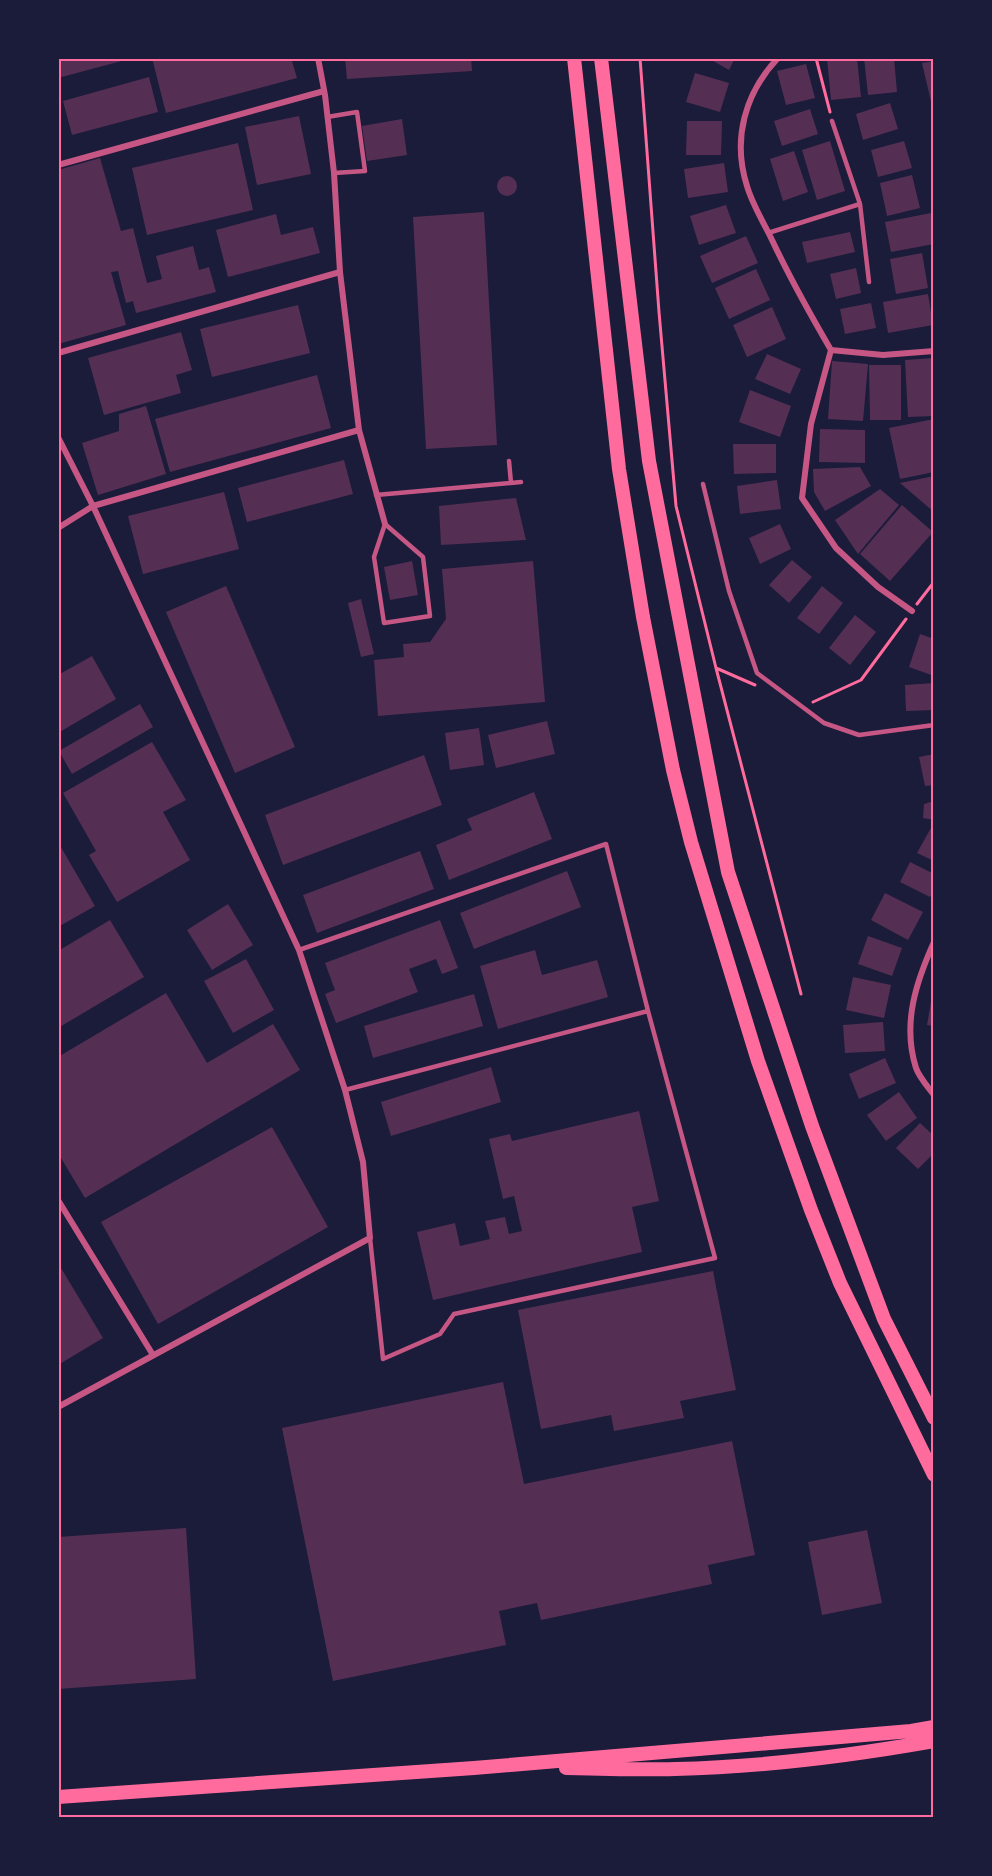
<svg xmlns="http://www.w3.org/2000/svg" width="992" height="1876" font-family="'PT Serif',serif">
<rect width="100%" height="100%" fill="#1b1b3a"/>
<!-- building -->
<path fill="#542f53" d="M58 58H129V59L58 78Z
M152 58H291L297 78 166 113Z
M345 58H471L472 71 347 79Z
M708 58H735L729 70Z
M827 58H857L861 97 831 100Z
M864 58H894L897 92 868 95Z
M934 61V110H933L922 63Z
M806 64 815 98 786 105 777 71Z
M695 73 729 83 720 112 686 102Z
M149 77 158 112 72 135 63 101Z
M890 103 898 129 863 140 856 114Z
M810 109 818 134 782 146 774 121Z
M299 116 311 174 257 185 245 127Z
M402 119 407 155 367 161 362 126Z
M687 121H722L721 155H686Z
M830 141 845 191 817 200 802 150Z
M904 141 912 168 878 177 871 150Z
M238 143 253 210 147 235 132 168Z
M794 151 808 192 783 201 770 159Z
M100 158 121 231 133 228 147 283 162 279 156 256 193 246 199 270 209 267 216 292 136 313 133 301 126 303 118 271 111 272 126 325 58 344V170Z
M724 163 728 192 688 198 684 169Z
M912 175 920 208 887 216 880 183Z
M497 186a10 10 0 1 1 20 0a10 10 0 1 1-20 0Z
M726 205 736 233 699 245 690 216Z
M484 212 497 445 426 449 413 217Z
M931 213 934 244 891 252 885 222Z
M276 214 281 235 313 227 320 253 228 277 216 230Z
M850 232 855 252 807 263 802 242Z
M746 236 758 263 712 283 700 256Z
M922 253 928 288 896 294 890 259Z
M856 268 861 293 836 299 830 274Z
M756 269 770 300 729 319 715 288Z
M928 294 933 325 888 333 883 302Z
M871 303 876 328 845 334 840 309Z
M298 305 310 353 212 377 200 329Z
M772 307 786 339 747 357 733 325Z
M181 332 192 370 176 375 181 393 104 415 88 358Z
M767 354 801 369 790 394 755 379Z
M934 358V416L908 417 905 360Z
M832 361 868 364 863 421 828 419Z
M869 365H901V420H870Z
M317 375 331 428 170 472 155 419Z
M750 390 791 406 780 437 739 422Z
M146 406 166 474 98 495 82 443 119 431V414Z
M934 419V472L900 479 889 428Z
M820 429 865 430V463L819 462Z
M733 444H776V473L734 474Z
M344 460 353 494 247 522 238 488Z
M860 467 871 486 825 511 814 492 813 469Z
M934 476V512L900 483Z
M777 480 781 509 740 514 737 486Z
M880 489 899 505 858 554 835 520Z
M224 492 239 549 143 574 128 516Z
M516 498 526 540 441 545 439 506Z
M902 505 933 532 890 581 860 554Z
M780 524 791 549 760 564 749 538Z
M792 560 812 577 789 603 769 585Z
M412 561 418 595 390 600 384 567Z
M533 561 545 702 378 716 374 660 404 657 403 644 430 642 446 619 442 569Z
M226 586 295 747 235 773 166 612Z
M822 586 843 603 819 634 797 618Z
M361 599 374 654 361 657 348 603Z
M855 615 876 632 850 665 829 648Z
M920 634 934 639V676L909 667Z
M92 656 116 699 58 733V675Z
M934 683V710L906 711 905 685Z
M140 704 153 727 72 774 59 751Z
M547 721 555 754 496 768 488 735Z
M479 728 484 765 450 770 445 733Z
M152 742 186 800 163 812 190 860 117 902 89 855 96 851 63 793Z
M934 754V785L925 786 919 757Z
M424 755 442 805 283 865 265 815Z
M534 792 552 839 449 880 436 845 472 830 467 819Z
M934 801V820L923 818 924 804Z
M932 826 934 827V861L917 853Z
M58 842 95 906 58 927Z
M420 851 434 889 317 933 303 895Z
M910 862 934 874V891L930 897 900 882Z
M567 871 581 907 474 949 460 913Z
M885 893 923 912 908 940 871 920Z
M228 904 253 945 212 970 187 930Z
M110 920 144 977 58 1028V951Z
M440 920 458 968 442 974 436 959 409 969 418 992 336 1023 325 994 335 990 325 963Z
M868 936 902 948 892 976 858 964Z
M535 950 542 975 597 960 608 997 498 1029 480 966Z
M246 959 274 1010 233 1033 204 981Z
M853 977 891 985 884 1018 846 1010Z
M166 993 207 1063 273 1024 300 1070 85 1198 58 1153V1057Z
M474 994 483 1026 373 1058 364 1026Z
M932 996H934V1026L927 1025Z
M883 1022 885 1051 845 1053 843 1025Z
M885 1058 896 1083 859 1099 849 1074Z
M491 1067 501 1102 391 1136 381 1102Z
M899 1092 917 1118 886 1141 867 1115Z
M639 1111 659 1201 632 1207 642 1252 433 1300 417 1232 455 1223 460 1246 490 1239 485 1221 505 1217 509 1234 522 1231 514 1196 503 1199 489 1139 510 1134 512 1141Z
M920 1123 934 1136V1153L918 1169 896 1148Z
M272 1127 328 1227 158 1324 101 1222Z
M58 1263 103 1338 58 1365Z
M713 1271 736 1390 680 1401 684 1418 614 1431 611 1415 541 1429 518 1310Z
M503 1382 524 1484 732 1441 755 1555 708 1565 712 1584 541 1620 537 1603 499 1611 506 1645 333 1681 282 1428Z
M186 1528 196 1679 58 1689V1537Z
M867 1530 882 1603 822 1615 808 1542Z"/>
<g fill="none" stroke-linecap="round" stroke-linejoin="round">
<!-- path -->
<path stroke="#ff6b9d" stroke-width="3" d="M640 58 659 312 676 506 716 668 755 685
M816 58 830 112
M917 604 934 582
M716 668 801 994
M813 702 861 680 906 619"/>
<!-- service -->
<path stroke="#c65784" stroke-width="4.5" d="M327 117 357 112 365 171 334 173
M832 121 860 204 869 282
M768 233 860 204
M509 461 511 483
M703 484 729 591 757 673 824 723 859 735 934 725
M376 495 521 482
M385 524 423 557 430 616 384 623 374 557Z
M299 950 606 844 648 1011 715 1258 454 1314 440 1334 383 1359 370 1238
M345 1090 648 1011"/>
<!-- minor -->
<path stroke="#c65784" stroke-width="6" d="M318 58 325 95 334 173 340 272 359 430 385 524
M778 58C745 93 732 139 747 186 752 204 764 223 772 240 790 278 810 314 831 350L811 424 802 498 836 548 878 587 912 611
M58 165 324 91
M831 350 883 355 934 351
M58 353 340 272
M58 437 93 506 299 950 345 1090 363 1162 370 1238 58 1407
M58 528 93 506 359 430
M934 942C916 982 902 1024 916 1068 919 1077 928 1087 934 1095
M58 1200 153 1355"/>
<!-- primary -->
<path stroke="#ff6b9d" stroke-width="14" d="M574 58 619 469 643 617 673 770 691 842 758 1061 811 1210 840 1283 934 1475
M601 58 649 461 728 872 812 1126 884 1319 934 1418
M566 1768C602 1769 639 1770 675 1769 762 1767 849 1756 934 1741
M58 1797 474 1768 911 1731 934 1727"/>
</g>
<!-- border -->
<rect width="992" height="1876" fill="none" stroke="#1b1b3a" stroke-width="120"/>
<rect x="60" y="60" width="872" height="1756" fill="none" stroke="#ff6b9d" stroke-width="2"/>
</svg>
